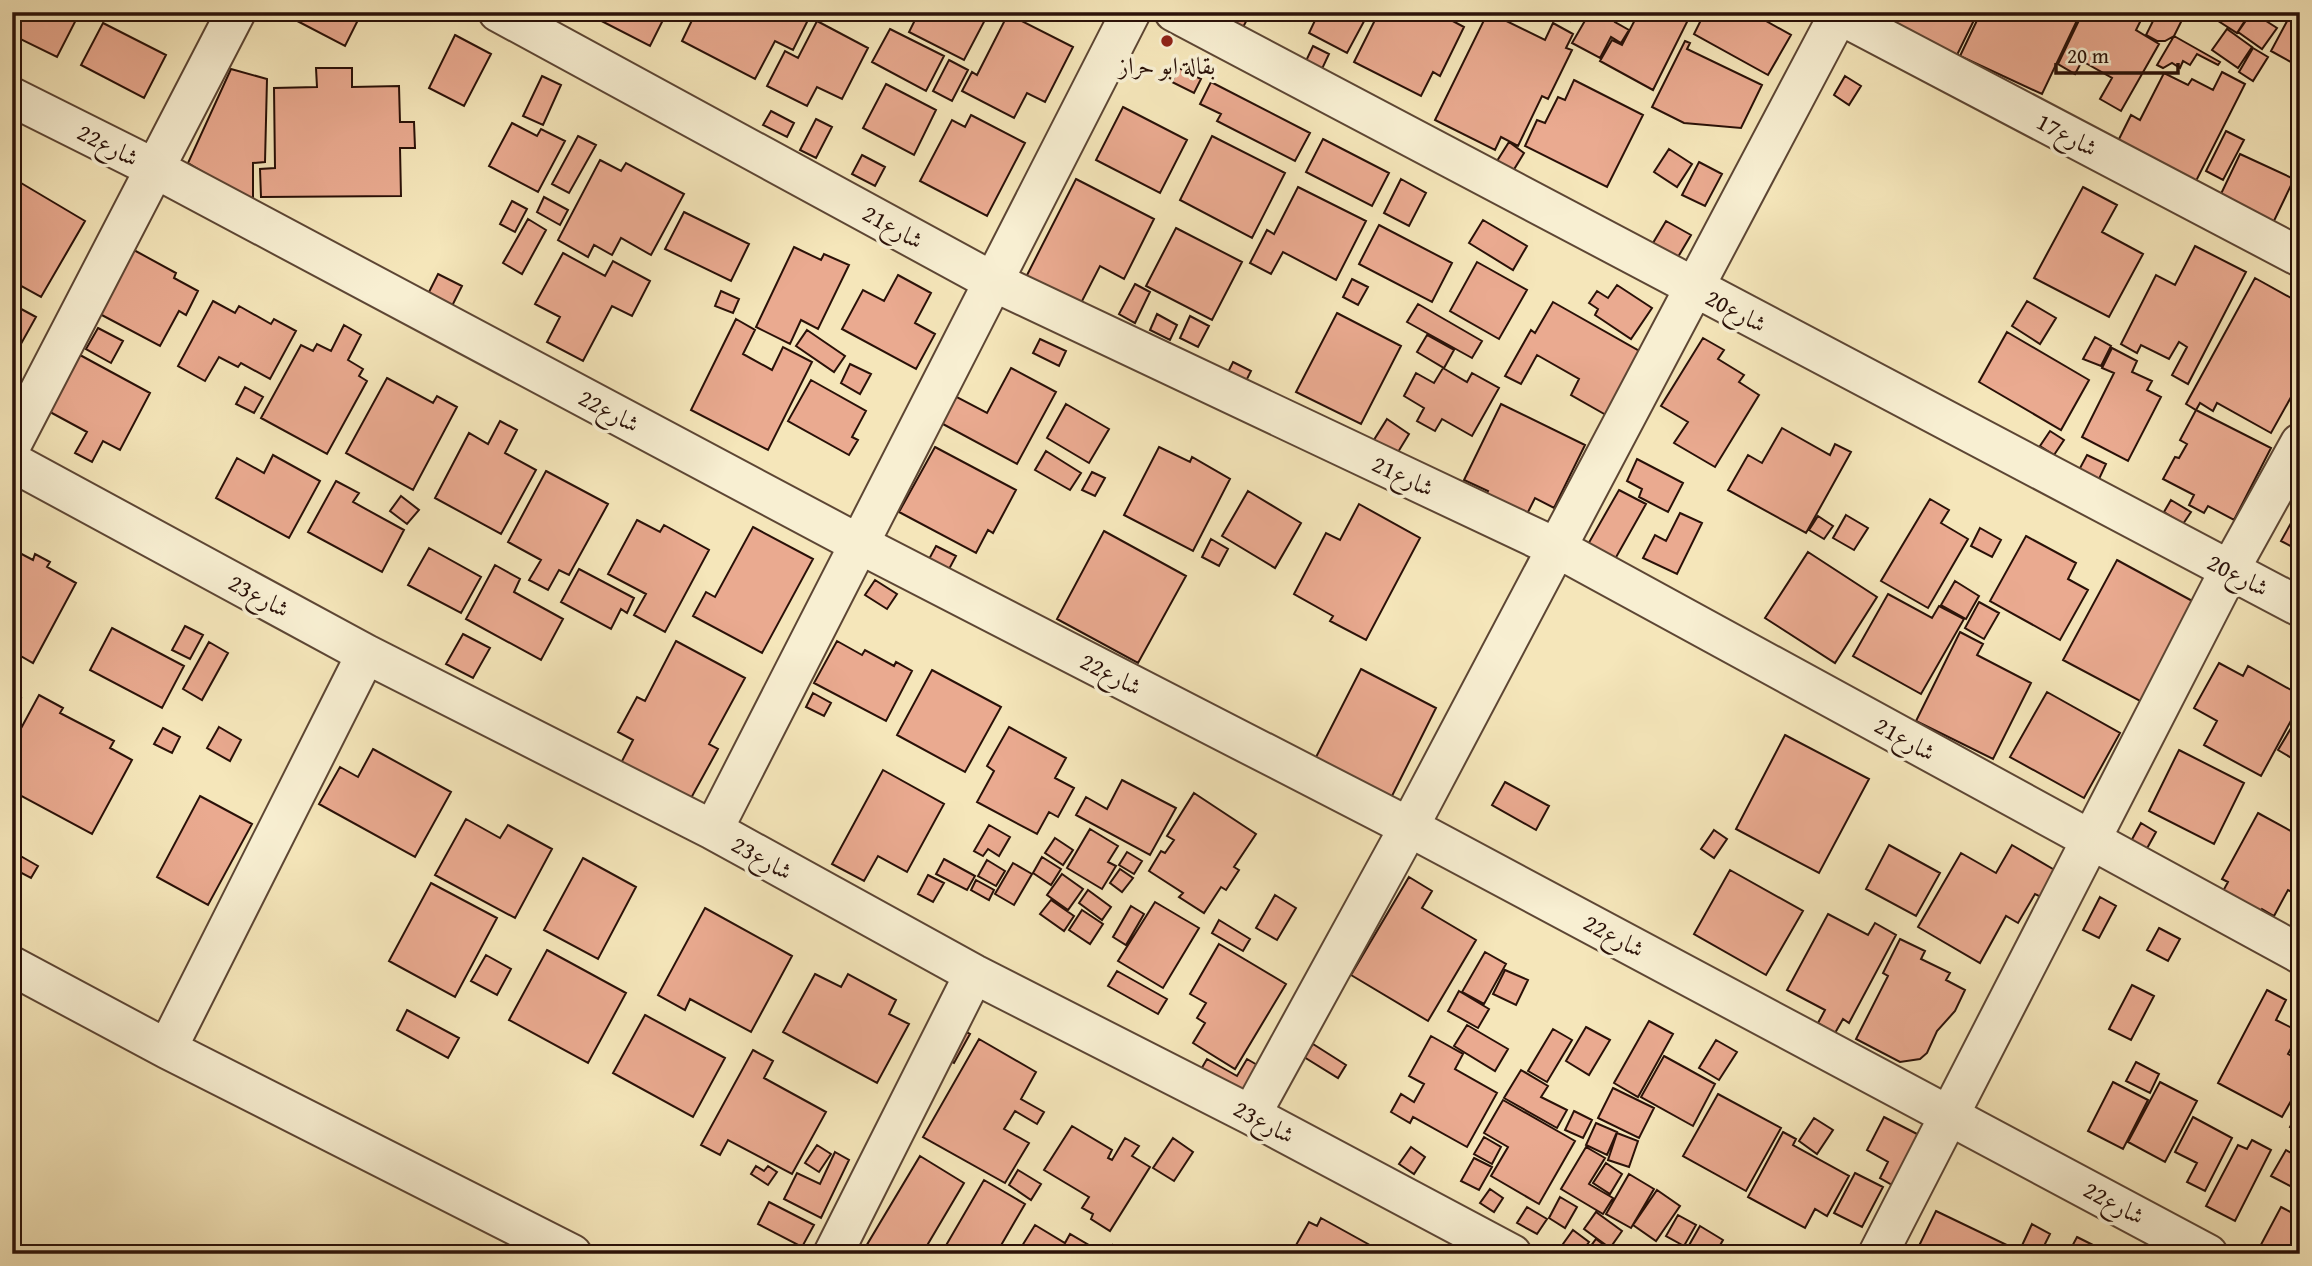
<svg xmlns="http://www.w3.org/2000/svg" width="2312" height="1266" font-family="'Gentium Book Plus',Amiri,serif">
<rect width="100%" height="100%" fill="#f5e6ba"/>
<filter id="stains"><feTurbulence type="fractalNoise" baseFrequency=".00286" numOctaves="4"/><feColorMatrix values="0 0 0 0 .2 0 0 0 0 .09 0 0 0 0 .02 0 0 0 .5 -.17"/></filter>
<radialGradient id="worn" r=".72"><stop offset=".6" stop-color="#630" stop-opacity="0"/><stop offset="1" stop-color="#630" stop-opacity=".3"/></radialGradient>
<!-- building -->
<path fill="#eaaa90" stroke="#2a1108" stroke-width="2" d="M12 12H80L57 57 12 35Z
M280 12H362L345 46Z
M584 12H667L650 46Z
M696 12H812L793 50 775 41 755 79 682 41Z
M919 12H974L986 18 964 60 909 32Z
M1200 12H1251L1240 33Z
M1319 12H1369L1347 53 1309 33Z
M1379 12H1421L1430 17 1432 12H1436L1464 27 1440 76 1433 72 1421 96 1354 62Z
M1488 12 1545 40 1553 23 1573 34 1566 48 1572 50 1548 99 1542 96 1518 146 1501 137 1495 150 1435 120Z
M1552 12H1574L1570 21Z
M1590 12H1620L1615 22 1629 30 1621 43 1611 37 1600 58 1572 43Z
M1639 12H1673L1688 20 1653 90 1600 61 1612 40 1622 45Z
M1705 12H1750L1791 35 1768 75 1694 34Z
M1875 12H1978L1957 55Z
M1981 12H2081L2042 94 1960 56Z
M2083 12H2137L2143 16 2136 30 2159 44 2121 111 2100 99 2112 78 2082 61 2075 74 2058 64Z
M2139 12H2186L2174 36 2165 41H2157L2146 35 2154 19Z
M2215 12H2236L2246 19 2237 33 2212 17Z
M2252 12 2277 28 2262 49 2238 32Z
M2263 12H2280L2275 20Z
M2292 12H2300V67L2271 51Z
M1008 14 1073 47 1045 102 1027 93 1014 118 962 91 972 72 977 75Z
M817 21 868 48 842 99 817 87 807 106 767 86 785 51 798 58Z
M103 23 166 55 144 98 81 65Z
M890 29 944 56 926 91 872 62Z
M2227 29 2252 47 2238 68 2212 50Z
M455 35 491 54 464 106 429 88Z
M2174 36 2220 62 2218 65 2197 54 2190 65 2183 61 2180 68 2172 63 2163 68 2157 65Z
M1685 41 1690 43 1687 49 1762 85 1741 128 1684 123 1652 107Z
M1313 46 1329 54 1321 71 1305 63Z
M2253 48 2268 57 2253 81 2239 72Z
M949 60 968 70 952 101 933 91Z
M316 68H352V87L399 86 400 122H414L415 148H400L401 196 261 197 260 169 275 168 274 88 317 87Z
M1179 68 1201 79 1194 93 1172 82Z
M231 69 267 79 265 162 253 163V202L188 163Z
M2222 72 2245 84 2196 181 2118 141 2131 115 2140 120 2164 73 2188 85 2192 79 2213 90Z
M542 76 561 85 543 125 523 116Z
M1845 76 1861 86 1849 105 1834 95Z
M1574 80 1643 115 1607 187 1525 146 1537 120 1545 123 1558 97 1565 100Z
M1211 82 1310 133 1295 161 1217 121 1221 114 1200 104Z
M886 84 936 110 914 155 863 128Z
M1123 107 1187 140 1160 193 1096 160Z
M771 111 794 123 787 137 763 125Z
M971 115 1025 143 987 216 920 181 952 120 965 127Z
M816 119 832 127 816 158 800 150Z
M512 123 537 136 541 129 565 141 538 192 489 166Z
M2226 131 2244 140 2223 180 2206 171Z
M578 136 596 145 569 193 552 184Z
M1212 136 1285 173 1252 238 1180 200Z
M1323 139 1389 173 1372 206 1306 172Z
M1509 142 1524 153 1513 171 1497 161Z
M1669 149 1692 164 1677 187 1654 172Z
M2240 154 2294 179 2273 223 2219 198Z
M862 155 885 167 875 186 852 174Z
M600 160 621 171 626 163 684 194 651 255 621 238 612 255 594 245 588 257 558 240Z
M1699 162 1722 174 1705 206 1682 195Z
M1076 179 1154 219 1124 279 1100 266 1079 307 1025 279Z
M1401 179 1426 193 1409 226 1384 213Z
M16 180 85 221 41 297 12 281V187Z
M1298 187 1366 221 1336 280 1283 252 1271 274 1250 263 1267 230 1274 234Z
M2083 187 2117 205 2102 232 2143 254 2109 317 2034 278Z
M544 197 568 210 560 225 537 212Z
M512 201 527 209 515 232 500 224Z
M684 212 749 244 731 281 665 249Z
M528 219 546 230 522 274 503 263Z
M1483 220 1527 246 1513 270 1469 243Z
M1666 221 1691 235 1678 257 1653 243Z
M1379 225 1452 263 1432 302 1359 264Z
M1176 228 1242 262 1212 320 1146 286Z
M2195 246 2246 272 2188 384 2172 375 2187 347 2179 342 2169 359 2141 345 2137 353 2121 344 2156 275 2175 285Z
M794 247 821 260 824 254 849 265 818 329 801 320 790 344 756 327Z
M132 249 176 273 174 278 198 291 186 315 179 311 160 346 98 313Z
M563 253 605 276 613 261 650 281 632 316 612 306 583 361 547 342 560 317 535 304Z
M1477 262 1527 290 1499 339 1450 311Z
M438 274 462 286 452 306 428 294Z
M898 275 931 293 915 323 935 334 916 369 842 329 863 290 884 301Z
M2255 278 2300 303V381L2271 433 2217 403 2213 411 2200 403 2196 410 2186 404Z
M1352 279 1368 287 1358 305 1343 297Z
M1135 284 1150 292 1135 323 1119 314Z
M1617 285 1652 308 1631 339 1595 315 1598 309 1589 303 1597 291 1608 298Z
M721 291 739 299 733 313 715 306Z
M213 301 235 313 239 306 271 324 274 319 296 331 270 379 241 363 238 367 219 357 205 381 178 366Z
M2027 301 2056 318 2040 344 2012 326Z
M1553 302 1641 352 1606 415 1571 395 1579 379 1537 355 1521 384 1505 376 1531 330 1535 333Z
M12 304 36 317 12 360Z
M1418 304 1482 341 1472 358 1407 322Z
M1337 313 1401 346 1361 424 1296 392Z
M1157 314 1177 325 1170 340 1150 330Z
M1190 316 1209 326 1198 347 1180 338Z
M736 319 755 330 743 354 772 370 783 347 812 362 768 450 691 410Z
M344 325 361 335 348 360 363 369 359 376 367 381 327 454 261 418 301 345 313 351 317 344 331 351Z
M98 328 123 341 111 363 86 349Z
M807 330 845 356 834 372 796 346Z
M2007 332 2089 380 2061 430 1979 382Z
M1427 335 1454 350 1444 368 1417 352Z
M2095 337 2111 346 2101 366 2083 359Z
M1703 338 1724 350 1718 359 1744 375 1739 382 1759 395 1715 467 1674 443 1688 422 1661 406Z
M1040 339 1066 351 1059 366 1033 353Z
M2112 348 2137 361 2132 372 2152 381 2147 390 2161 397 2128 461 2082 437 2114 373 2102 368Z
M80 355 150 393 120 450 103 441 92 462 75 453 87 432 50 412Z
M1233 362 1251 371 1245 383 1227 374Z
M850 364 871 374 860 394 841 383Z
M1011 368 1056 392 1017 464 941 423 955 396 987 413Z
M1443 368 1467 382 1472 373 1499 388 1472 436 1442 419 1435 431 1417 421 1424 408 1404 396 1416 373 1434 383Z
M387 378 433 403 437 396 457 407 413 490 346 453Z
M811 380 866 411 852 437 858 440 849 455 788 421Z
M245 387 263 397 254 413 236 404Z
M1066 404 1109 429 1089 463 1047 438Z
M1501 404 1585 445 1554 508 1535 498 1521 526 1481 506 1488 491 1464 480Z
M2196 410 2271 448 2234 520 2208 506 2204 513 2189 505 2194 495 2163 479 2175 457 2179 458 2187 444 2180 440Z
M1387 419 1409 434 1395 457 1372 443Z
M500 421 517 430 505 453 536 470 501 534 435 498 469 433 488 444Z
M1782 428 1830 455 1835 444 1851 452 1806 533 1728 490 1748 455 1762 463Z
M2050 431 2064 440 2054 455 2040 446Z
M935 447 1016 490 993 533 988 530 976 553 899 512Z
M1159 447 1190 462 1192 457 1230 479 1193 551 1124 515Z
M1046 451 1081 473 1070 490 1035 470Z
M273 455 320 481 289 538 216 498 237 458 264 473Z
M2087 455 2106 464 2099 479 2079 470Z
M1637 459 1683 483 1668 512 1639 497 1642 489 1627 481Z
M546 471 608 504 569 575 559 570 548 590 529 580 541 560 508 542Z
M1092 472 1105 478 1095 496 1082 490Z
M336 481 359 493 353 502 404 530 382 572 308 532Z
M1619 490 1646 504 1610 568 1583 553Z
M1248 491 1301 523 1275 568 1222 536Z
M401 496 419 510 407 524 390 511Z
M1930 499 1949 510 1941 523 1968 539 1928 608 1881 581Z
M2171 500 2191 512 2183 524 2164 512Z
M1359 504 1420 538 1366 640 1330 621 1333 616 1294 594 1326 533 1340 540Z
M2300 507V551L2281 541Z
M1680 513 1702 523 1677 574 1643 558 1655 535 1666 541Z
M1846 515 1868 528 1854 550 1833 538Z
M1818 516 1833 526 1824 539 1809 530Z
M637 520 660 532 664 525 709 550 665 632 634 615 646 594 608 574Z
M753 527 813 559 762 653 693 616 706 592 715 597Z
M1980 528 2001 540 1992 557 1971 546Z
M1104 531 1186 576 1138 663 1057 619Z
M2026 536 2076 563 2068 579 2088 590 2060 640 1990 601Z
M1211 539 1228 549 1219 566 1202 557Z
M936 546 956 556 948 571 928 561Z
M429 548 481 577 461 613 408 585Z
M12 549 33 560 35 554 50 562 47 567 76 583 33 663 12 651Z
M1808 552 1877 597 1835 663 1765 618Z
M2117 560 2196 603 2142 702 2063 660Z
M495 565 520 579 514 592 563 619 541 660 466 619Z
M579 569 634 598 627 613 621 609 611 629 561 602Z
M875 580 897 594 887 609 865 595Z
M1955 581 1979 596 1966 619 1941 605Z
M1888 594 1932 618 1939 606 1964 619 1921 694 1853 656Z
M1979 602 1999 613 1984 639 1965 628Z
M185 626 203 635 190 659 172 650Z
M112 628 184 666 162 708 90 670Z
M1960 632 1983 644 1977 655 2031 683 1993 759 1916 721Z
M463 634 490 648 473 678 446 664Z
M676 641 745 678 709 744 718 749 690 800 621 763 633 740 618 732 637 697 645 701Z
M837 641 862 655 865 650 894 666 896 662 912 671 886 721 814 683Z
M209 642 228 653 202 700 183 689Z
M2219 663 2243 676 2248 666 2300 695V704L2261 776 2204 745 2217 721 2194 708Z
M1361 669 1436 708 1388 804 1312 765Z
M932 670 1001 707 965 772 897 735Z
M2047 692 2120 733 2084 798 2010 757Z
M12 693 21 698 12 713Z
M813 693 831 703 824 716 806 707Z
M39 695 63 708 60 713 114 741 110 748 132 760 92 834 12 791V745Z
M2300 713V763L2278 750Z
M219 727 241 740 230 761 207 748Z
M1009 727 1066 758 1055 778 1074 788 1058 817 1049 812 1037 834 977 802 994 771 987 766Z
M163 728 180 737 172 753 154 744Z
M1785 735 1869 779 1819 873 1736 829Z
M373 749 451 792 415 857 319 804 340 767 358 777Z
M2179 750 2244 783 2214 844 2149 811Z
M883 770 944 804 907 872 878 856 864 881 832 864Z
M1122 780 1176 808 1150 855 1076 815 1086 797 1107 809Z
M1505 782 1549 806 1536 830 1492 805Z
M1194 793 1256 834 1234 867 1239 870 1226 890 1221 887 1204 913 1179 897 1183 893 1149 871 1161 851 1165 853 1174 840 1167 836Z
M200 796 252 824 208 905 157 877Z
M2258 813 2300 836V892L2298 895 2288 890 2274 916 2262 909 2253 924 2216 904 2228 882 2222 879Z
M466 819 500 838 508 825 552 849 515 918 435 875Z
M2141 823 2156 832 2145 852 2130 843Z
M989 825 1010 837 999 856 988 849 983 856 974 851Z
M1090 829 1118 846 1108 862 1116 866 1102 889 1067 868Z
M1714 830 1727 839 1714 858 1701 849Z
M1055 838 1073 850 1063 865 1045 853Z
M1889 845 1940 873 1916 916 1866 889Z
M2012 845 2058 872 2043 898 2035 894 2018 923 2006 916 1980 963 1918 927 1961 853 1996 873Z
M1127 852 1142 861 1134 874 1119 865Z
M17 854 38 866 31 878 12 868Z
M1042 857 1061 869 1051 885 1033 873Z
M583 858 636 887 598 959 544 930Z
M944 859 975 876 967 890 936 874Z
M987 860 1005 871 996 886 978 876Z
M1013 863 1032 874 1014 905 995 894Z
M1120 869 1133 878 1122 892 1110 883Z
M1730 870 1803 911 1766 975 1694 934Z
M1062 874 1083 889 1068 910 1047 895Z
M928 875 944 883 933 902 918 894Z
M1409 877 1432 891 1422 908 1476 940 1428 1021 1351 975Z
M976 880 994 890 989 900 971 890Z
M431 883 497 918 455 997 389 961Z
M1088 890 1111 907 1102 920 1079 903Z
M1275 895 1296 908 1277 940 1256 928Z
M2100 897 2116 906 2099 938 2083 930Z
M1051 900 1074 916 1064 931 1040 914Z
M1155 902 1199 928 1163 988 1118 961Z
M1131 906 1144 914 1126 945 1113 937Z
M705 908 792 956 751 1032 690 999 685 1010 658 995Z
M1082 910 1103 924 1090 944 1069 930Z
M1828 914 1868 935 1875 923 1896 935 1849 1023 1843 1019 1835 1033 1818 1023 1825 1010 1787 990Z
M2300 915V934L2292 929Z
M1219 920 1250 939 1243 951 1212 933Z
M2159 928 2180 939 2168 961 2147 950Z
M1900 939 1925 951 1921 959 1950 973 1946 980 1965 990 1955 1011 1937 1031 1927 1053 1920 1059 1900 1062 1856 1039 1888 976 1883 973Z
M1219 944 1286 984 1235 1069 1193 1043 1205 1023 1197 1018 1206 1003 1190 994Z
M547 950 626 993 588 1063 509 1020Z
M1485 952 1506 964 1484 1004 1462 992Z
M486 955 511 969 497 995 471 981Z
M1505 970 1528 980 1516 1005 1493 994Z
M1117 971 1167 999 1158 1014 1108 986Z
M815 974 841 987 848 974 896 1000 889 1014 909 1024 877 1083 783 1032Z
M2132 985 2154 996 2131 1040 2109 1029Z
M2267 990 2286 1000 2276 1020 2300 1032 2288 1054 2300 1061V1085L2282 1117 2218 1083Z
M1459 991 1489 1009 1478 1028 1448 1011Z
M407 1010 459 1038 448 1058 397 1030Z
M645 1015 725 1058 693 1117 613 1073Z
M1649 1021 1673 1034 1638 1097 1614 1083Z
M1467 1025 1508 1049 1495 1071 1454 1046Z
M1586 1027 1610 1040 1589 1075 1566 1061Z
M958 1028 970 1034 954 1063 942 1057Z
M1553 1029 1572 1040 1547 1082 1528 1071Z
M1431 1036 1463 1054 1455 1069 1497 1093 1467 1147 1413 1117 1410 1123 1391 1112 1401 1094 1414 1102 1424 1084 1409 1076Z
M979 1039 1036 1072 1021 1099 1044 1112 1037 1124 1015 1111 1004 1129 1029 1143 1005 1183 923 1137Z
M1716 1040 1737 1052 1719 1080 1699 1068Z
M1313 1044 1346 1065 1338 1078 1304 1057Z
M753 1050 773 1061 764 1078 826 1112 792 1174 728 1140 720 1155 701 1145Z
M1664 1056 1715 1084 1693 1126 1641 1097Z
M1207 1059 1237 1076 1247 1059 1259 1066 1238 1102 1196 1078Z
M2136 1062 2159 1074 2150 1093 2126 1081Z
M1521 1070 1548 1086 1541 1097 1567 1110 1557 1128 1504 1098Z
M2113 1082 2148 1100 2123 1149 2088 1131Z
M2160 1082 2197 1101 2165 1162 2128 1142Z
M1613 1088 1654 1108 1639 1138 1598 1118Z
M1718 1094 1781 1128 1746 1191 1683 1156Z
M1503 1100 1575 1141 1539 1204 1491 1176 1508 1147 1484 1133Z
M2300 1108V1132L2290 1127Z
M1574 1111 1592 1120 1583 1138 1565 1130Z
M1884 1117 1921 1136 1894 1186 1880 1178 1888 1162 1867 1150Z
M2193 1117 2232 1138 2205 1191 2187 1182 2197 1163 2175 1152Z
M1814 1118 1833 1130 1817 1154 1799 1141Z
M1596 1123 1617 1132 1607 1155 1586 1145Z
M1072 1126 1112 1150 1108 1158 1112 1160 1125 1138 1139 1146 1132 1156 1150 1167 1110 1231 1091 1219 1093 1214 1082 1208 1089 1197 1044 1170Z
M1783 1132 1796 1139 1793 1145 1849 1176 1827 1216 1815 1209 1805 1228 1748 1197Z
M1617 1133 1638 1141 1629 1167 1608 1160Z
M1484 1137 1501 1147 1492 1164 1474 1154Z
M1173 1138 1193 1152 1174 1181 1153 1168Z
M2252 1140 2271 1150 2235 1221 2206 1206 2238 1145 2247 1149Z
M817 1145 831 1154 819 1172 805 1163Z
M1411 1147 1425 1157 1414 1174 1399 1164Z
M1586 1147 1605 1158 1589 1184 1613 1198 1603 1214 1561 1189Z
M2286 1150 2300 1158V1191L2271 1176Z
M835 1152 849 1160 821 1218 784 1199 797 1173 820 1184Z
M920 1156 964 1183 922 1254H875L865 1248Z
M1474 1158 1492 1167 1479 1190 1461 1181Z
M1606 1163 1622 1174 1610 1194 1593 1183Z
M756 1166 764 1171 768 1166 777 1172 768 1185 751 1174Z
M1018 1170 1041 1184 1031 1200 1009 1185Z
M1855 1173 1883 1187 1862 1227 1834 1213Z
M1629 1174 1654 1189 1631 1228 1606 1214Z
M984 1180 1025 1204 996 1254H941Z
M1490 1189 1503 1198 1494 1212 1480 1203Z
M1657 1190 1680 1206 1656 1241 1633 1225Z
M1560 1197 1577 1207 1565 1228 1549 1218Z
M769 1202 814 1225 802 1247 758 1224Z
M1527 1207 1547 1219 1537 1234 1517 1223Z
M2281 1207 2300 1217V1254H2256Z
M1936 1211 2011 1247 2008 1254H1915Z
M1596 1212 1622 1231 1610 1248 1584 1229Z
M1678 1215 1696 1225 1684 1246 1666 1236Z
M1321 1218 1386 1254H1291L1309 1222 1317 1226Z
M2032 1224 2050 1234 2040 1254H2018Z
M1035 1225 1065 1243 1070 1234 1104 1254H1017Z
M1700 1226 1723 1240 1715 1254H1699L1688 1247Z
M1573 1230 1589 1242 1580 1254H1562L1558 1251Z
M2077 1237 2111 1254H2068Z
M1596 1239 1616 1254H1585Z
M1113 1245 1127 1254H1108Z"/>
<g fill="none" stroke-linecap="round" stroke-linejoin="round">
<defs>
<path id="minor" d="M498 12 992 281 1557 548 2300 954
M1174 12 2300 607
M1834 12 2300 257
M12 97 154 168 861 545 1409 827 2208 1254
M12 444 236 12
M12 462 366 654 713 830 974 974 1251 1115 1512 1254
M713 830 1131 12
M12 966 167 1049 572 1254
M167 1049 366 654
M1251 1115 1409 827 1840 12
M833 1254 974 974
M1878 1254 2229 571 2300 443"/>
</defs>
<!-- minor casing -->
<use href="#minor" stroke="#5d4634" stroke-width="42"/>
<!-- minor -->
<use href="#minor" stroke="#f8efd2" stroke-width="38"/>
</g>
<!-- markers -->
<circle fill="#8f2418" stroke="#f8efd2" stroke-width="2.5" cx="1167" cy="41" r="7"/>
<g text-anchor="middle" stroke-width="7" stroke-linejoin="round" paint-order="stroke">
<!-- poi labels -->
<g font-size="24" fill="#2a1108" stroke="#f8efd2">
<text x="1167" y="74">بقالة ابو حراز</text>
</g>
<!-- street labels -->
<g font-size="24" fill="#2a1108" stroke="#f8efd2">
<text transform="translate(2067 135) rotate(28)" y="8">شارع17</text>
<text transform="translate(108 145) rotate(27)" y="8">شارع22</text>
<text transform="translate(893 227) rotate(29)" y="8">شارع21</text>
<text transform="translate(1736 311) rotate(28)" y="8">شارع20</text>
<text transform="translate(609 411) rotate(28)" y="8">شارع22</text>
<text transform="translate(1403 476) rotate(25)" y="8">شارع21</text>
<text transform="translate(2238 575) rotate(27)" y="8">شارع20</text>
<text transform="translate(259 596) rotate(28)" y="8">شارع23</text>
<text transform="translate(1111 674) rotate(27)" y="8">شارع22</text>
<text transform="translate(1905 739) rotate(29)" y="8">شارع21</text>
<text transform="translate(762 858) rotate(29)" y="8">شارع23</text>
<text transform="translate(1614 936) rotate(28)" y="8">شارع22</text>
<text transform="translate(1264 1122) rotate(28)" y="8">شارع23</text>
<text transform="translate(2114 1203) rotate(28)" y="8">شارع22</text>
</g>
</g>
<!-- margin -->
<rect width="2312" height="1266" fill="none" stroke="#f5e6ba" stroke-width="42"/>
<rect x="14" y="14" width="2284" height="1238" fill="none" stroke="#2a1108" stroke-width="3.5"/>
<rect x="21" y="21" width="2270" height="1224" fill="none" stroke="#2a1108" stroke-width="2"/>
<!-- scale -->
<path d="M2056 63v10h122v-10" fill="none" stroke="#2a1108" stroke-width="3.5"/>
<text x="2067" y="63" font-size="21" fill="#2a1108" stroke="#f8efd2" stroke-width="5" paint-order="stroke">20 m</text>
<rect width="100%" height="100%" filter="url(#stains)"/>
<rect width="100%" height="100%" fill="url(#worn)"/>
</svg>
